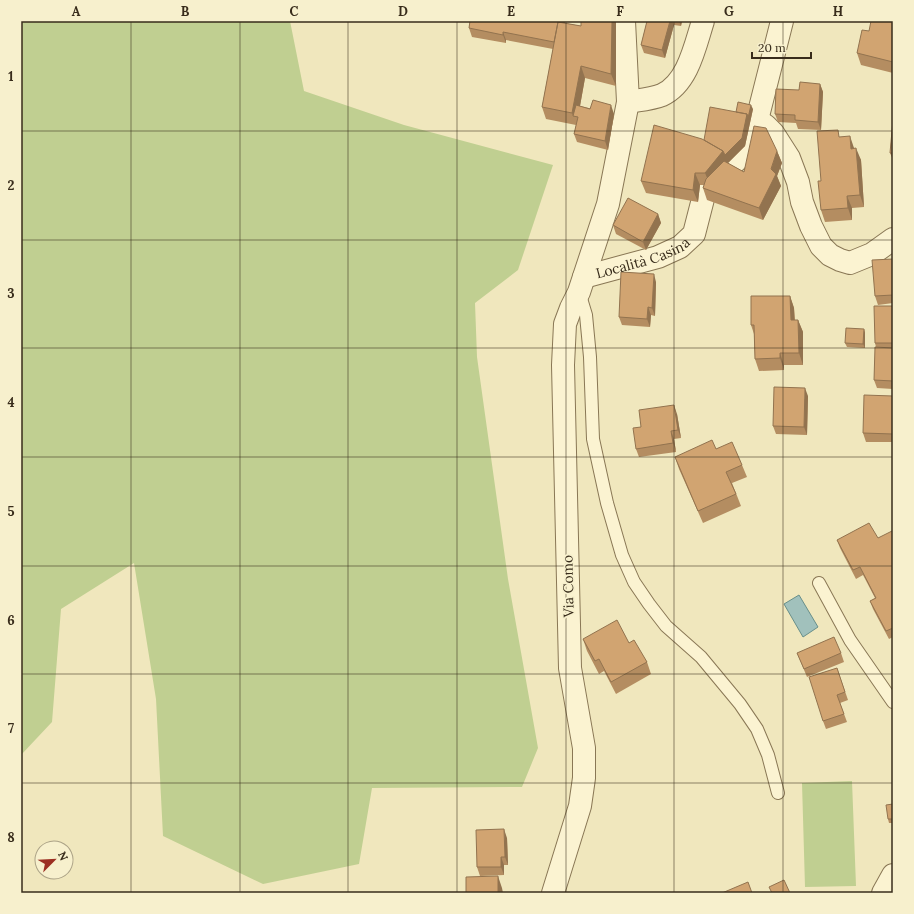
<svg xmlns="http://www.w3.org/2000/svg" width="914" height="914" font-family="Lora,serif">
<rect width="100%" height="100%" fill="#f0e7bd"/>
<!-- green -->
<path fill="#c0cf91" d="M21 21H290L304 91 404 125 553 165 518 270 475 303 477 357 508 579 538 748 522 787 372 788 359 864 263 884 163 836 156 699 134 563 61 609 52 722 21 755Z
M852 781 856 886 805 887 802 783Z"/>
<!-- water -->
<path fill="#a1c1bc" stroke="#688f8a" d="M799 595 818 627 803 637 784 604Z"/>
<g fill="none" stroke-linecap="round" stroke-linejoin="round">
<defs>
<path id="service" d="M579 292 586 315 590 357 593 439 607 503 622 555 634 582 649 604 666 626 701 657 740 704 757 729 768 755 778 793
M819 583 850 640 893 702"/>
<g id="minor">
<path d="M628 102C640 100 652 99 662 95 688 83 695 46 703 21"/>
<path d="M757 120 766 126 773 133 789 158 798 182 802 202 811 226 821 246 830 255 840 260 850 263 872 254 893 239"/>
<path id="s1" d="M584 277 658 257 680 247 694 234 705 191 747 150 757 120 782 21"/>
<path d="M883 893 893 875"/>
</g>
<path id="tertiary" d="M553 893 580 806 584 778V748L570 668 563 365 565 324 571 308 579 292 608 204 628 102 624 21"/>
</defs>
<!-- service casing -->
<use href="#service" stroke="#897755" stroke-width="14"/>
<!-- minor casing -->
<use href="#minor" stroke="#897755" stroke-width="24"/>
<!-- tertiary casing -->
<use href="#tertiary" stroke="#897755" stroke-width="24"/>
<!-- service -->
<use href="#service" stroke="#fbf3d1" stroke-width="12"/>
<!-- minor -->
<use href="#minor" stroke="#fbf3d1" stroke-width="22"/>
<!-- tertiary -->
<use href="#tertiary" stroke="#fbf3d1" stroke-width="22"/>
</g>
<!-- wall -->
<path fill="#b48d61" fill-rule="evenodd" d="M470 21H616V86L585 78 580 106 614 114 608 150 577 142 574 134 576 125 546 119 542 107 553 49 506 40V43L472 37 469 28ZM565 21H581V26L565 23Z
M647 21H682L681 26 674 25 665 58 644 53 641 45Z
M893 21V73L861 65 857 53 869 31Z
M820 84 823 92 821 130 798 129 796 123 778 122 775 114 799 90Z
M753 109 745 146 728 163 744 172 777 151 782 163 777 176 781 186 763 220 707 200 703 188 704 185H700L698 202 646 193 641 181 704 140 736 112Z
M893 120V160L890 153Z
M841 137 854 148 861 160 864 207 852 208V220L825 222 821 210V181Z
M658 214 661 223 646 250 616 234 613 225Z
M893 259V303L878 305 875 296Z
M656 282 655 316 651 315 650 327 622 325 619 317Z
M790 296 794 308 795 320H798L803 332V365H784V370L759 371 755 359 754 334 751 325Z
M893 306V389L877 388 874 380 876 347 875 343Z
M864 329 865 333V348L847 347 845 343Z
M808 396 807 435 776 434 773 426Z
M893 396V442H866L863 433Z
M677 414 681 438 674 439 676 452 639 457 636 449 641 427Z
M716 449 742 465 747 477 732 483 741 506 703 523 679 469 675 457Z
M893 533V637L889 639 873 609 870 601 875 598 863 575 856 579 840 548 837 540 878 538Z
M583 639 629 643 647 662 651 674 616 694 604 671 599 674 587 651Z
M797 653H841L844 662 807 677Z
M837 668 848 700 840 703 847 722 826 729 823 721Z
M893 804V823H889L888 819Z
M507 838 508 865H504V875L480 876 477 867Z"/>
<!-- shaded-wall -->
<path fill="#92734f" d="M561 21H565L560 50Z
M612 21H616V86L611 74Z
M670 21H672L674 25 665 58 662 50Z
M679 21H682L681 26Z
M503 32 506 40V43L503 35Z
M581 66 585 78 578 117 573 116 572 113Z
M820 84 823 92 821 130 818 122Z
M611 105 614 114 608 150 605 141Z
M751 105 753 109 745 146 728 163 710 185 705 173 747 114Z
M850 136 854 148 851 149Z
M856 148 861 160 864 207 860 195Z
M777 151 782 163 777 176 781 186 763 220 759 208Z
M695 173 700 185 698 202 693 190Z
M847 196 852 208V220L848 208Z
M658 214 661 223 646 250 643 242Z
M654 274 656 282 655 316 652 308Z
M790 296 794 308 795 332 791 320Z
M648 307 651 315 650 327 647 319Z
M798 320 803 332V365L799 353Z
M864 329 865 333V348L863 344Z
M780 353 784 365V370L780 358Z
M805 388 808 396 807 435 804 427Z
M674 405 677 414 681 438 678 430Z
M671 431 674 439 676 452 673 443Z
M504 829 507 838 508 865 505 857Z
M501 857 504 865V875L501 867Z
M498 876 502 888 503 893H498Z"/>
<!-- building -->
<path fill="#d1a471" stroke="#92734f" d="M470 21H561L560 22H558L554 42 503 32V35L469 28Z
M581 21H612L611 74 581 66 572 113 542 107 558 22 581 26Z
M647 21H670L662 50 641 45Z
M871 21H893V62L857 53 862 30 869 31Z
M800 82 820 84 818 122 795 120V115L775 114 776 89 799 90Z
M593 100 611 105 605 141 574 134 578 117 573 116 576 105 590 109Z
M738 102 751 105 748 118 747 114 736 112Z
M710 107 747 114 742 138 725 155 723 151 704 140Z
M893 120V153H890Z
M654 125 702 139 723 151 705 173H695L693 190 641 181Z
M754 126 766 128 777 151 771 169 776 174 759 208 703 188 706 179 724 161 744 172Z
M838 130 839 137 850 136 851 149 856 148 860 195 847 196 848 208 821 210 818 181H821L817 131Z
M628 198 658 214 643 242 613 225Z
M893 259V295L875 296 872 260Z
M621 272 654 274 652 308 648 307 647 319 619 317Z
M751 296H790L791 320H798L799 353H780V358L755 359 754 325H751Z
M874 306H893V343H875Z
M846 328 864 329 863 344 845 343Z
M875 347 893 348V381L874 380Z
M774 387 805 388 804 427 773 426Z
M864 395 893 396V434L863 433Z
M674 405 678 430 671 431 673 443 636 449 633 428 641 427 639 410Z
M712 440 716 449 732 442 742 465 726 472 736 494 698 511 675 457Z
M869 523 878 538 892 531 893 533V628L886 631 870 601 876 598 860 567 853 570 837 540Z
M617 620 629 643 634 640 647 662 611 682 599 659 595 661 583 639Z
M834 637 841 653 804 669 797 653Z
M837 668 845 692 837 695 844 714 823 721 809 677Z
M893 804V819H888L886 805Z
M504 829 505 857H501V867H477L476 830Z
M498 876V893H466V877Z
M784 880 790 893H772L769 887Z
M748 882 752 893H722Z"/>
<!-- grid -->
<path fill="none" stroke="#382c1b" stroke-width="1" stroke-opacity="0.55" d="M131 21V893M240 21V893M348 21V893M457 21V893M566 21V893M674 21V893M783 21V893M21 131H893M21 240H893M21 348H893M21 457H893M21 566H893M21 674H893M21 783H893"/>
<g text-anchor="middle" stroke-width="3.5" stroke-linejoin="round" paint-order="stroke">
<!-- street labels -->
<g font-size="14" fill="#382c1b" stroke="#f7f0cd">
<text dy="5" stroke="none"><textPath href="#s1" startOffset="62">Località Casina</textPath></text>
<text transform="translate(568 586) rotate(-91)" y="5">Via Como</text>
</g>
</g>
<!-- border -->
<rect width="914" height="914" fill="none" stroke="#f7f0cd" stroke-width="44"/>
<!-- north arrow -->
<g transform="translate(54 860) rotate(66)"><circle r="19" fill="#f7f0cd" stroke="#aba286"/>
<path d="M0-3L7 15L0 10L-7 15Z" fill="#9c2f22"/>
<text y="-6" font-size="11" font-weight="bold" text-anchor="middle" fill="#382c1b">N</text>
</g>
<!-- scale -->
<path d="M752 52v6h59v-6" fill="none" stroke="#382c1b" stroke-width="2"/>
<text x="758" y="52" font-size="12" fill="#382c1b" stroke="#f7f0cd" stroke-width="3" paint-order="stroke">20 m</text>
<rect x="22" y="22" width="870" height="870" fill="none" stroke="#382c1b" stroke-width="1.5"/>
<g font-size="13" text-anchor="middle" font-weight="bold" fill="#382c1b">
<text x="76" y="16">A</text>
<text x="185" y="16">B</text>
<text x="294" y="16">C</text>
<text x="403" y="16">D</text>
<text x="511" y="16">E</text>
<text x="620" y="16">F</text>
<text x="729" y="16">G</text>
<text x="838" y="16">H</text>
<text x="11" y="81">1</text>
<text x="11" y="190">2</text>
<text x="11" y="298">3</text>
<text x="11" y="407">4</text>
<text x="11" y="516">5</text>
<text x="11" y="625">6</text>
<text x="11" y="733">7</text>
<text x="11" y="842">8</text>
</g>
</svg>
